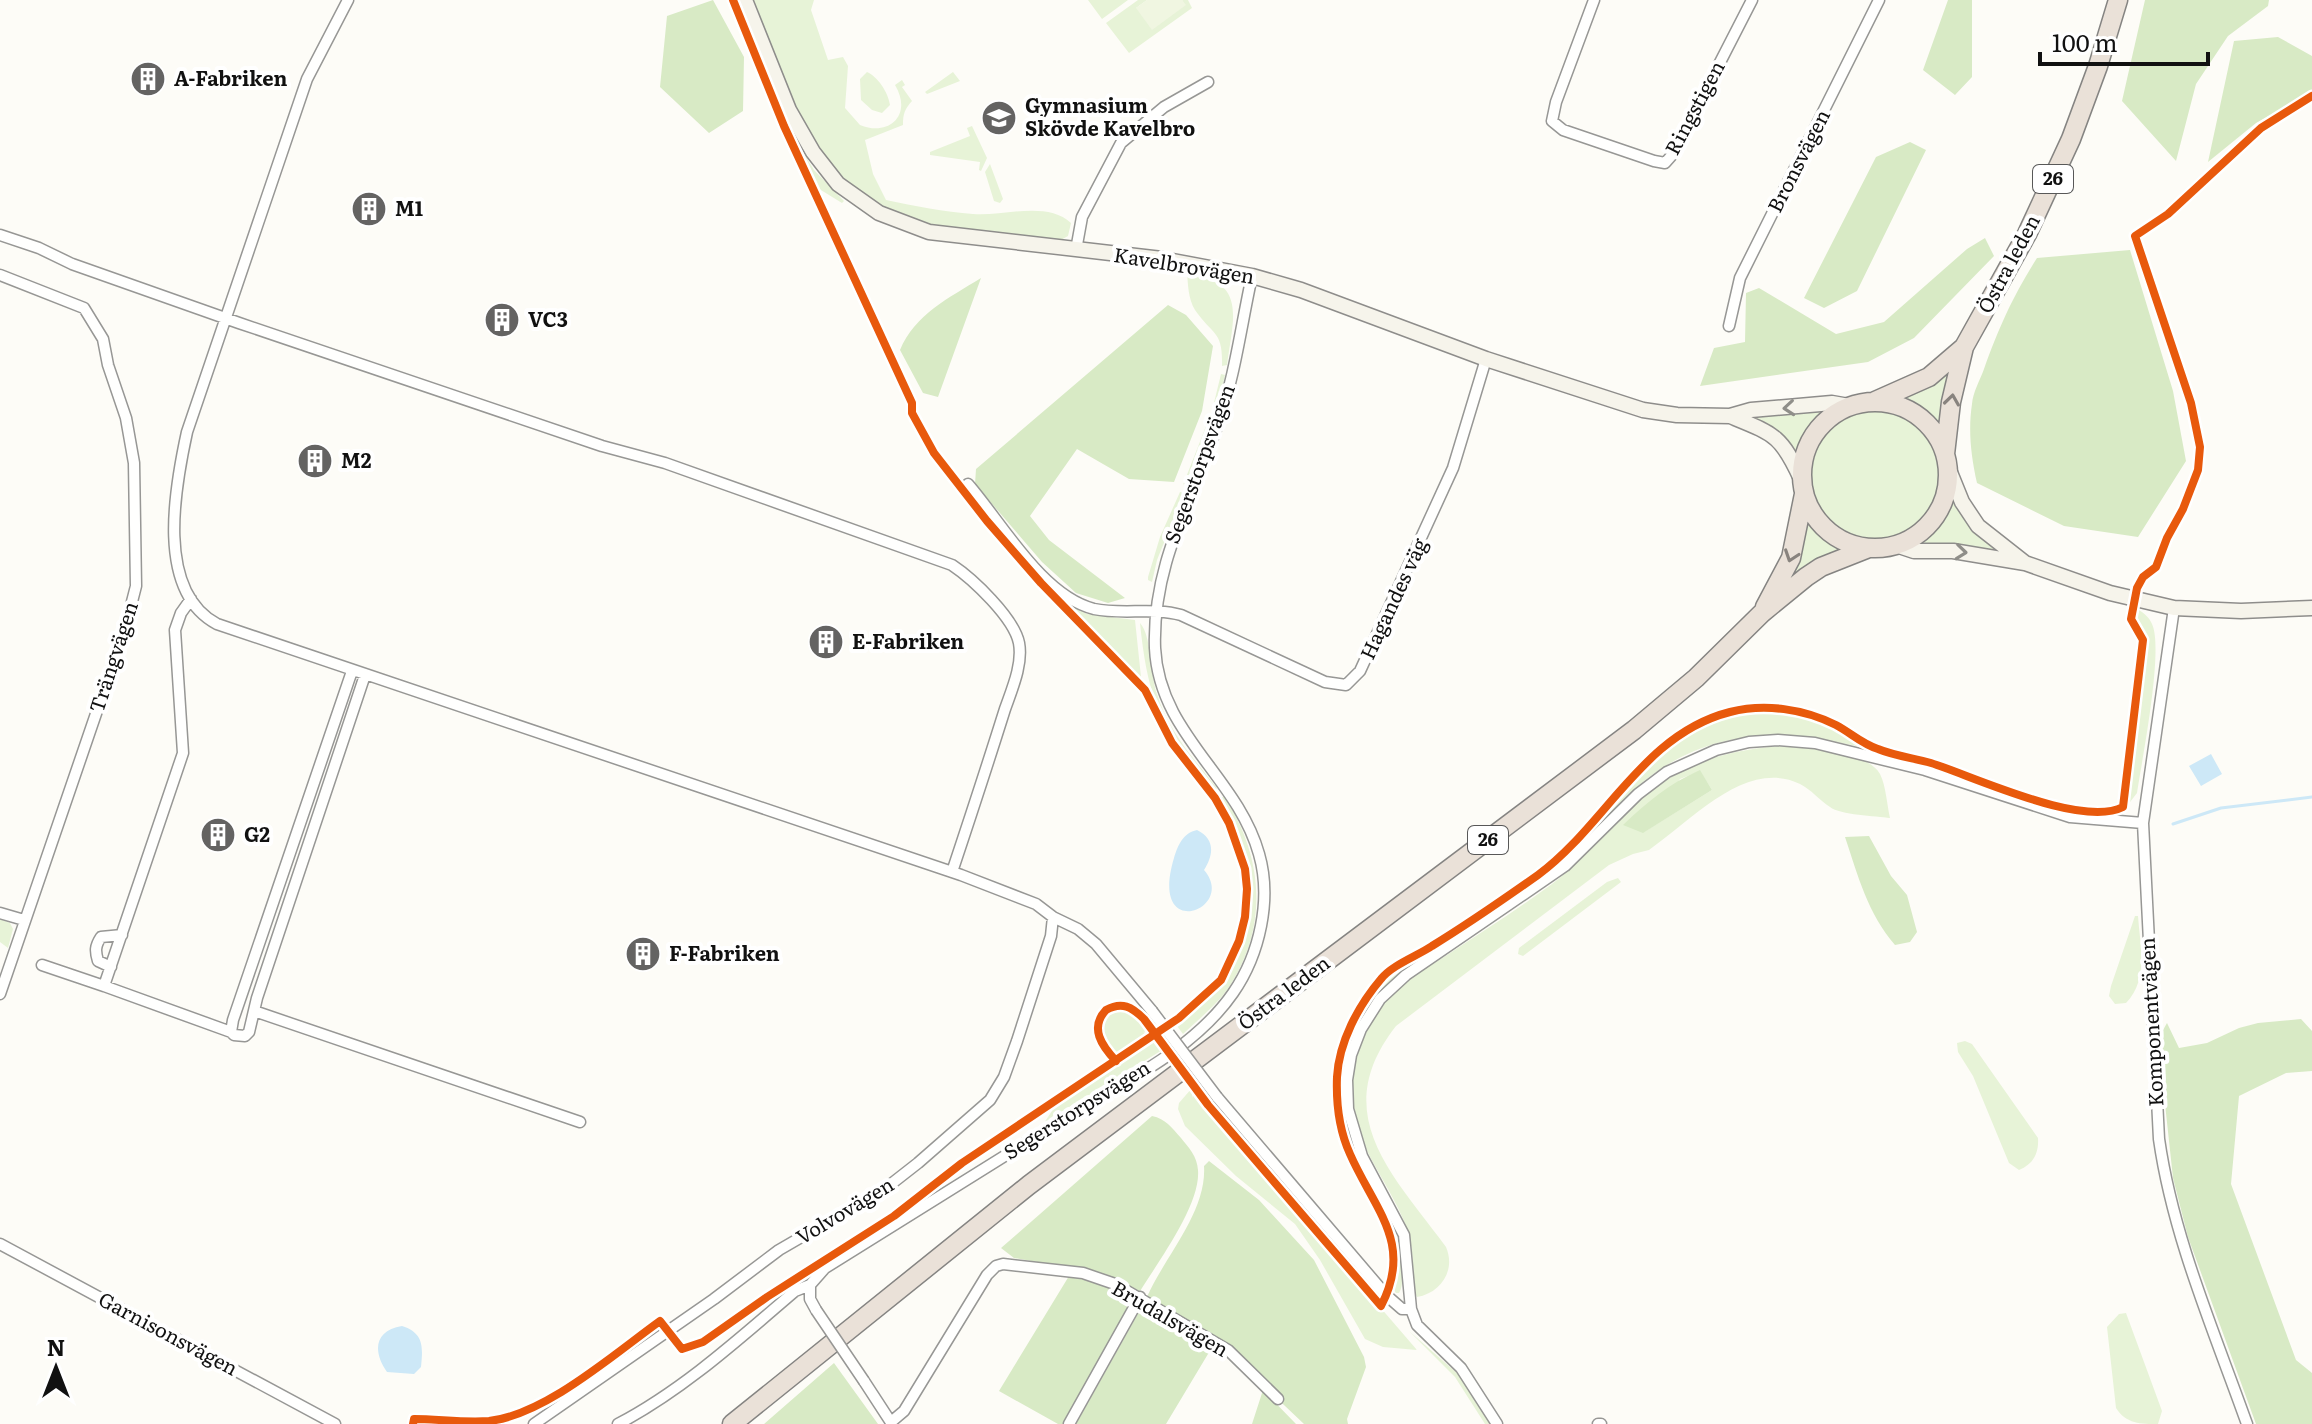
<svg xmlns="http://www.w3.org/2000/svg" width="2312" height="1424" font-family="Literata,serif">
<rect width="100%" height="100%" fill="#fdfcf7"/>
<!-- green -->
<path fill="#e7f3d7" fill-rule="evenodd" d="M735 0 795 139 814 170 844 201 842 203 816 187 788 130Z
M753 0H814L811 10 828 60 843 57 848 66 845 108 860 125C889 137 913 115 895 85L902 80 905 85 902 87 912 101C905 109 903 113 903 125L865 140 873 174 886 200C915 206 944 212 973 214 1001 217 1047 200 1071 223L1068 236 1059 241C1019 237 977 236 938 228 822 206 789 97 753 0Z
M1088 0H1128L1102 19Z
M1138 0H1147L1136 8 1185 5 1182 0H1188L1192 8 1129 53 1106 23Z
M867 72C878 77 888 92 890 105L882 113 872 110 861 100 860 79Z
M953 72 960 81 927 94 925 92Z
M972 126 987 158 981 171 979 170 980 162 930 155V152L970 136 967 128Z
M990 164 1003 199 1000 203 994 201 985 172Z
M1187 272C1248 282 1233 318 1227 365L1222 366C1223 330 1213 336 1195 310 1188 299 1188 284 1187 272Z
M1951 367 1943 435 1917 409 1891 398Z
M1221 374 1225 375C1218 407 1207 463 1183 485L1212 411Z
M1833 408 1816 424 1798 455 1777 431 1750 417Z
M1808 475a67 67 0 1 1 134 0a67 67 0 1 1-134 0Z
M1180 492 1184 493 1157 560 1152 582 1148 580V577L1160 537Z
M1951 493C1962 521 1977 537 2002 553L1912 545 1938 520Z
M1804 511 1820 531 1852 549 1788 583Z
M1061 600 1087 614 1135 620 1141 677 1137 679Z
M2134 607C2141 611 2149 616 2152 624 2164 649 2142 760 2137 793L2127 806 2146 642 2136 624Z
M1140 623C1152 636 1150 675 1157 694 1168 731 1194 759 1217 788L1214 791C1162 730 1148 703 1140 623Z
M1771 710C1803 715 1835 722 1859 745L1857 746C1776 728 1705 729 1638 786 1613 807 1594 835 1569 856 1549 873 1526 887 1505 902 1471 925 1437 948 1403 970 1345 1018 1325 1087 1357 1157 1373 1192 1400 1222 1401 1263 1402 1273 1404 1284 1399 1293H1396L1392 1287C1409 1227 1365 1189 1346 1136 1338 1113 1338 1087 1341 1063 1351 997 1397 973 1447 939 1487 912 1530 887 1566 855 1587 838 1602 817 1618 796 1636 773 1660 750 1684 734 1709 716 1742 711 1771 710Z
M1777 746C1803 748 1867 750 1880 774 1886 786 1887 805 1890 818 1876 816 1840 815 1830 807 1819 800 1812 790 1800 784 1746 758 1691 821 1649 850L1633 854 1609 865 1396 1026C1327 1114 1393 1175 1446 1247 1456 1270 1441 1293 1417 1297L1414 1291C1413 1269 1414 1247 1406 1226 1385 1172 1349 1144 1353 1080 1355 1049 1369 1021 1388 998 1404 980 1427 968 1447 955 1482 932 1518 909 1552 884 1595 851 1626 803 1673 776 1706 756 1740 750 1777 746ZM1700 771 1712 790 1644 832 1680 779Z
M1224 796C1261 853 1269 919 1234 979 1222 1001 1201 1017 1183 1034L1177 1026C1256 955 1272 895 1220 799Z
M1618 878 1621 882 1523 956 1518 954 1519 948 1607 882Z
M2135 916H2138C2140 946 2149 979 2126 1003L2115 1004 2109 996 2111 986Z
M0 919 10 923 13 929 8 948 0 942Z
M1115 1008 1132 1011 1148 1031 1143 1032 1151 1035 1124 1053 1119 1054 1105 1044 1100 1028 1106 1013Z
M1155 1041 1162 1050 1159 1052 1044 1123 1056 1105Z
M1965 1041 1972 1044 2038 1138C2039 1154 2033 1164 2019 1170L2009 1163 1973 1076 1958 1052 1957 1043Z
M1192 1088V1098L1194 1091 1417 1350 1383 1347 1365 1339 1320 1260 1295 1224 1236 1176 1185 1126 1178 1109 1179 1103Z
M2126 1313 2162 1411 2158 1424C2141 1424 2126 1424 2116 1408L2107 1327 2119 1314Z
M1409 1331 1458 1374 1490 1424H1485L1455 1377Z"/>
<!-- forest -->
<path fill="#d8eac5" d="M713 0 744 57 743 111 709 133 660 87 667 16Z
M1948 0H1972V77L1955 95 1923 70Z
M2145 0H2269L2268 6 2228 36 2196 84 2176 161 2122 101Z
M2278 37 2312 56V93L2256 123 2208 162 2234 41Z
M1910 142 1926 150 1857 291 1824 308 1804 298 1876 157Z
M1985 238 1994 256 1914 338 1868 362 1700 386 1714 348 1745 342 1746 293 1759 288 1836 334 1884 322 1967 249Z
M2130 250 2173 391 2186 461 2138 537 2064 526 1977 483C1971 456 1968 431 1972 404 1973 392 1980 380 1984 369 1999 327 2013 296 2037 258Z
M981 278 938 397 923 393 900 350C915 314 949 298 981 278Z
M1168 305 1186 315 1213 346 1202 411 1174 482 1129 479 1077 449 1030 516 1049 540 1125 598 1108 603 1076 593 1042 562 975 484 976 469Z
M1700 770 1712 790 1643 833 1623 825C1647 802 1670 783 1700 770Z
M1869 836 1891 876 1907 895 1917 932 1910 942 1895 945C1868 914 1858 876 1845 837Z
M2301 1019 2312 1031V1071L2286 1073 2239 1096 2231 1184 2296 1360 2312 1373V1424H2256L2188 1237 2173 1178 2158 1039 2167 1023 2179 1048 2207 1043 2239 1028 2258 1023Z
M1152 1116C1166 1119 1171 1127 1181 1138 1189 1148 1197 1156 1198 1170 1201 1205 1157 1263 1139 1293L1071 1268 1014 1258 1001 1248Z
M1209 1161 1259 1200 1314 1260 1364 1357 1366 1367 1347 1419 1348 1424H1304L1207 1332 1147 1297C1165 1256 1207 1212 1204 1166Z
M1069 1276 1112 1287 1126 1297 1129 1310 1063 1424H1058L999 1391Z
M1144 1303 1214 1344 1166 1424H1076Z
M834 1363 878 1424H764Z
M1263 1390 1296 1424H1252Z"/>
<!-- pitch -->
<path fill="#f0f6e1" d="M1147 0H1182L1186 5 1152 30 1136 8Z"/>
<!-- water -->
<path fill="#cde8f7" d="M2211 754 2222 774 2201 786 2189 766Z
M1197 830C1215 839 1214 854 1204 870 1238 909 1148 944 1174 858 1178 845 1183 833 1197 830Z
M402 1326C424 1333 423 1347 421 1367L414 1374 387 1372C372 1351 375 1330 402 1326Z"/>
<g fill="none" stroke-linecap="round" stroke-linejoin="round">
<!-- stream -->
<path stroke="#cde8f7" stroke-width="3" d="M2173 824 2221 808 2312 797"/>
<defs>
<path id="street" d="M348 0 307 79 187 432C175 487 155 591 217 624L961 875 1036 904 1053 917 1078 929 1096 944 1152 1011
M1594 0 1556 102 1552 121 1563 130 1654 161 1665 163 1673 154 1752 0
M0 235 39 248 72 264 239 323 602 446 665 463 952 565C973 579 1014 618 1019 643 1023 664 1012 689 1005 709 988 763 970 818 952 872
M1076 250 1082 217 1121 143 1164 107 1208 82
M0 275 84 308 103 339 108 365 126 418 134 463 136 586 125 629 0 994
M1729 326 1740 278 1879 0
M968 484C1002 523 1042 596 1094 609 1123 615 1153 607 1181 615L1325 682 1346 685 1360 671 1453 468 1486 359
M191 599 181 613 175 630 183 753 104 986 231 1032
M2174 608 2143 823 2159 1139C2173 1237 2214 1331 2247 1424
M352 671 233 1020 231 1032 234 1035 245 1036 249 1032 257 998 365 675
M0 913 24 920
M42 965 104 986
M111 967 98 961C95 951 95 946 101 937L122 935
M254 1011 580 1122
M1217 1097 1386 1295 1402 1309H1411L1417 1325 1461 1368 1497 1424
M0 1244 335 1424
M1411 1309 1404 1235 1362 1156 1348 1109 1347 1080 1351 1055 1361 1029 1380 999 1406 975 1565 866 1638 794 1667 772 1716 750 1749 742 1778 740 1815 743 1925 770 2070 817 2143 823
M816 1310 810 1299V1285L825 1268C907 1217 990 1165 1072 1114 1128 1080 1195 1048 1233 993 1260 954 1272 899 1259 854 1237 776 1159 734 1155 648 1152 564 1192 500 1218 424 1235 376 1241 326 1252 276
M864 1381 892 1424
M891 1422 904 1411 987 1275 996 1266 1003 1264 1083 1273 1115 1284 1228 1350 1278 1399
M534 1424 714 1299 779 1250 886 1188 918 1163 990 1100 1004 1077 1017 1041 1051 936 1053 917
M618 1424C683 1390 740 1338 795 1291L810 1285
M1069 1424 1140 1297
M1598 1424H1601"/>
<path id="secondary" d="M745 0 789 110 813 152 838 184 879 213 929 232 1162 259 1252 276 1301 290 1486 359 1643 410 1677 415 1730 416 1751 410 1832 403 1849 406
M1730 416C1774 434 1781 435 1801 479
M1947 465 1962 502 1978 526 2025 563
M1896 545 1914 551H1953L2025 563 2110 593 2174 608 2241 611 2312 608"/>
<path id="highway" d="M1875 401 1929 377 1964 347
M1802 475a73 73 0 1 1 146 0a73 73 0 1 1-146 0Z
M1945 454 1951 402 1964 347 2027 234 2071 139 2098 66 2118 0
M1765 607 1791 558 1804 494
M732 1424 1029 1185 1634 730 1696 678 1762 613 1806 577 1821 567 1869 548"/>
</defs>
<!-- street casing -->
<use href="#street" stroke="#979795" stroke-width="13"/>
<!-- secondary casing -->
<use href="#secondary" stroke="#8e8d8b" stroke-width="17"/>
<!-- highway casing -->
<use href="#highway" stroke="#858482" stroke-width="21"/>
<!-- street -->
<use href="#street" stroke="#fffffe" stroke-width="10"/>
<!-- secondary -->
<use href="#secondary" stroke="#f6f4eb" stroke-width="14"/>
<!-- highway -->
<use href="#highway" stroke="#eae1d8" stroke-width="18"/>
<defs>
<path id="street-bridge" d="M1152 1011 1217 1097
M816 1310 864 1381"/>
</defs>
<!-- street-bridge casing -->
<use href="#street-bridge" stroke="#979795" stroke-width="13" stroke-linecap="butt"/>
<!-- street-bridge -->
<use href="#street-bridge" stroke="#fffffe" stroke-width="10"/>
<defs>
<path id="cycleway" d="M1116 1061C1102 1046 1089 1028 1106 1010 1122 1001 1132 1007 1144 1019L1208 1105 1381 1306C1414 1243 1374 1209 1350 1154 1339 1130 1336 1104 1337 1077 1339 1042 1358 1006 1381 979 1392 965 1417 956 1432 946 1468 924 1504 899 1538 875 1606 825 1643 734 1730 712 1765 703 1804 709 1836 725 1851 733 1862 744 1878 749 1895 756 1914 758 1931 763 1975 777 2082 828 2123 807L2143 640 2131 619 2137 588 2143 577 2156 567 2167 538 2183 509 2198 470 2200 447 2191 403 2135 236 2168 214 2261 128 2312 96
M413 1424 414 1419C438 1419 464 1423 489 1421 545 1415 614 1354 660 1321L682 1349 703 1342 767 1297 894 1216 962 1163 1179 1018 1221 980 1239 941 1245 917 1247 889 1245 869 1229 823 1215 798 1172 743 1145 690 1041 583 987 521 934 453 912 413V403L784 126 733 0"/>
</defs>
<!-- cycleway casing -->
<use href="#cycleway" stroke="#fff" stroke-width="13"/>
<!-- cycleway -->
<use href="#cycleway" stroke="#e8590c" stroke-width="8"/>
</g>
<!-- one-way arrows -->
<defs><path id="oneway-chevron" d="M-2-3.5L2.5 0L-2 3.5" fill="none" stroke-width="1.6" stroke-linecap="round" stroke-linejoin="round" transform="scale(2)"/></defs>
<g stroke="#88837e">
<use href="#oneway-chevron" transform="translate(1952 400) rotate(-82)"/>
<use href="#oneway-chevron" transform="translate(1791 556) rotate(109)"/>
</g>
<g stroke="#8f8e89">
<use href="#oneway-chevron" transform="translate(1789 408) rotate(175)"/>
<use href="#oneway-chevron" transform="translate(1961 552) rotate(6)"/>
</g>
<!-- icons -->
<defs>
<symbol id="building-disc" viewBox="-11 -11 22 22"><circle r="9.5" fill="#646362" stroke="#fff"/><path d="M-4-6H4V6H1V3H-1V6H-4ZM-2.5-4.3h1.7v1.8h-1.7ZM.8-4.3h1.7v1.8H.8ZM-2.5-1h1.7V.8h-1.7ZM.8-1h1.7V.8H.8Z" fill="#fff"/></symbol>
<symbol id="school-disc" viewBox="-11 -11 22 22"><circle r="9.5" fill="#646362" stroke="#fff"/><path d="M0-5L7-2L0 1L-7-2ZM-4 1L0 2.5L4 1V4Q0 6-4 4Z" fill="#fff"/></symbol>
</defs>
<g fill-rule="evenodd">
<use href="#building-disc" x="128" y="59" width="40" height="40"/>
<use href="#school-disc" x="979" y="98" width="40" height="40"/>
<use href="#building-disc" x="349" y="189" width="40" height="40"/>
<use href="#building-disc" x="482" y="300" width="40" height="40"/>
<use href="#building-disc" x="295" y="441" width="40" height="40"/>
<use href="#building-disc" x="806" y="622" width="40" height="40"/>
<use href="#building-disc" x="198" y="815" width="40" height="40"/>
<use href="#building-disc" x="623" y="934" width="40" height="40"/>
</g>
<g text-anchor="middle" stroke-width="8" stroke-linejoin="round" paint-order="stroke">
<!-- shield labels -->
<g fill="#fff" stroke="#585858" stroke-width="2">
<rect x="2033" y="165" width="40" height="28" rx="6"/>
<rect x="1468" y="826" width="40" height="28" rx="6"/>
</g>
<g font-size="18" font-weight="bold" fill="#111">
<text x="2053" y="185">26</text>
<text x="1488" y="846">26</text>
</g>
<!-- poi labels -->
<g font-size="20" font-weight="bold" fill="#111" stroke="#fff" text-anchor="start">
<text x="174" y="86">A-Fabriken</text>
<text x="1025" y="113">Gymnasium<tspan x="1025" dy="23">Skövde Kavelbro</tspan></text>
<text x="395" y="216">M1</text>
<text x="528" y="327">VC3</text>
<text x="341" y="468">M2</text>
<text x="852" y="649">E-Fabriken</text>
<text x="244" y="842">G2</text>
<text x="669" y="961">F-Fabriken</text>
</g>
<!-- street labels -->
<g font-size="20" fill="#111" stroke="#fff">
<text transform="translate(1695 108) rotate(-62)" y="7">Ringstigen</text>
<text transform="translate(1799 161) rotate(-63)" y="7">Bronsvägen</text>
<text transform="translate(2009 264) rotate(-62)" y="7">Östra leden</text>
<text transform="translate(1184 266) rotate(9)" y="7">Kavelbrovägen</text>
<text transform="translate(1200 464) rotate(-70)" y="7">Segerstorpsvägen</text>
<text transform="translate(1394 599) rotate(-65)" y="7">Hagandes väg</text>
<text transform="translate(114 657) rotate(-72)" y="7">Trängvägen</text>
<text transform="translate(1284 993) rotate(-37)" y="7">Östra leden</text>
<text transform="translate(2152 1022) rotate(-93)" y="7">Komponentvägen</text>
<text transform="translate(1077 1110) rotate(-32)" y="7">Segerstorpsvägen</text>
<text transform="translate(845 1211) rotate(-31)" y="7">Volvovägen</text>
<text transform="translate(1170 1319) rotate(30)" y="7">Brudalsvägen</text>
<text transform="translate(168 1334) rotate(28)" y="7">Garnisonsvägen</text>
</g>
</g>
<!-- north arrow -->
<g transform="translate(56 1368)" stroke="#ffffff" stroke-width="6" paint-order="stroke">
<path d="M0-6L14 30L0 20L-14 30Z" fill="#111111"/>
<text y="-12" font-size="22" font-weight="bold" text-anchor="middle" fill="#111111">N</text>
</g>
<!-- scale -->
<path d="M2040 52v12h168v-12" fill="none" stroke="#111111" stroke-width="4"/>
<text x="2052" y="52" font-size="24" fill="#111111" stroke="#ffffff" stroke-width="6" paint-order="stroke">100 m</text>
</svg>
